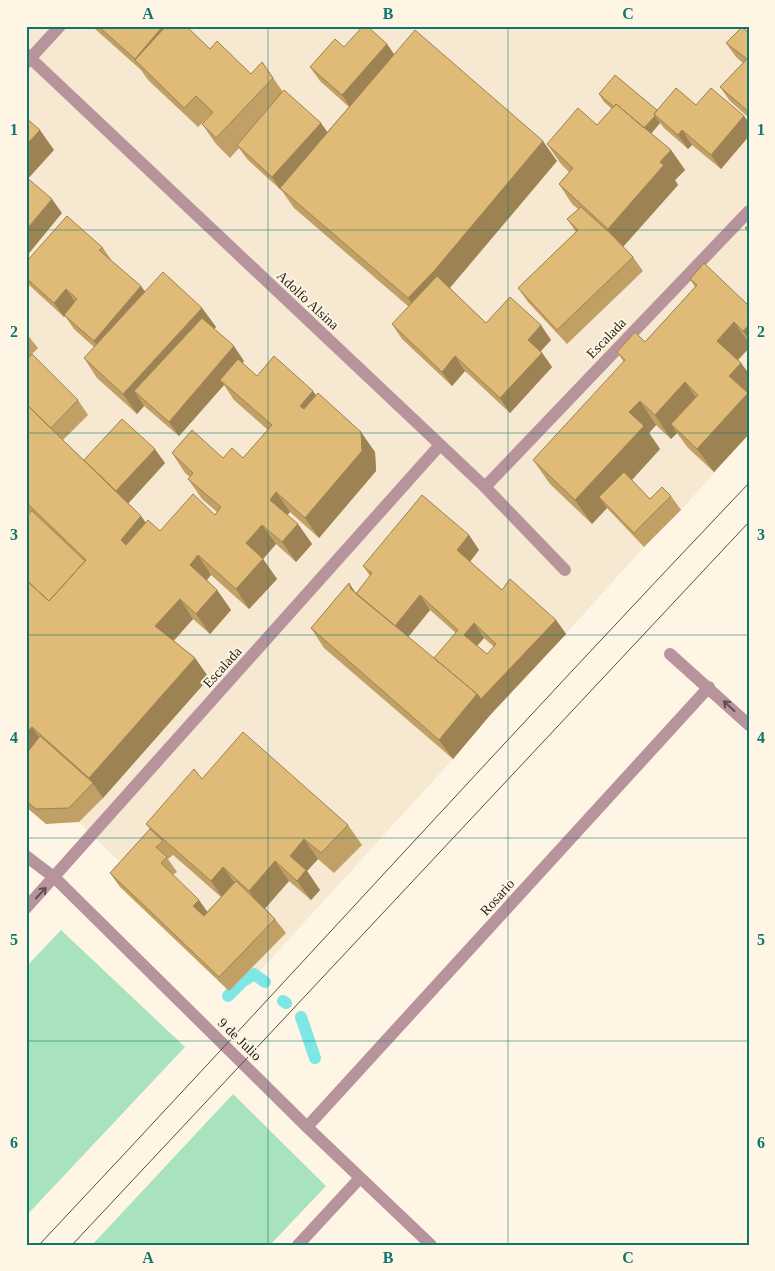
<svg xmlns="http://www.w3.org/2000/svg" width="775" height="1271" font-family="Georgia,serif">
<rect width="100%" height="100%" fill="#fff5e4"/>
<!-- built -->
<path fill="#f6e8d1" d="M26 26H749V434L681 510 644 547 518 687 491 714 453 759 248 984 26 772Z"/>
<!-- green -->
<path fill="#a8e3bd" d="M61 930 185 1047 26 1216V967Z
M233 1094 326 1186 270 1245H92Z"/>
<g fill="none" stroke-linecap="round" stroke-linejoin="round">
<!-- stream -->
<path stroke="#7fe6e6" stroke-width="12" d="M228 996 242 982 254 974 265 982
M283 1001 286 1003
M301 1017 315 1058"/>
<!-- minor -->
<path stroke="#b7949c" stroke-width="12" d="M26 54 485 487 565 570
M26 63 60 26
M485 487 749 211
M670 654 749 725
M26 856 55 878 307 1127 431 1245
M26 908 440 445
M307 1127 709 687
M298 1245 360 1178"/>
<!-- tram -->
<path stroke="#544f46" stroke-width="1" d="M39 1245C277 992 510 734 749 483
M72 1245 749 522"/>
</g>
<!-- wall -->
<path fill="#c1a066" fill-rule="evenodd" d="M93 26H186L210 49 251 74 262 62 283 92 327 132 349 107 320 81 310 67 344 47 387 44 394 54 557 161 450 288 486 323 551 340 541 351 552 367 510 413 465 371 452 386 402 339 392 324 409 307 294 208 282 191 247 159 239 148 230 158 216 144 202 124 210 116V115L198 127 148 80 141 70 95 29Z
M749 33V118L730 101 720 87 743 63 736 57 726 43Z
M599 94 657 110 696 105 744 116 749 123V136L721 169 692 145 688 149 664 128 660 123 651 134 671 150 685 170 675 180 678 185 623 247 633 257 643 271 567 344 528 302 518 288 576 232 567 219 578 209 572 204 559 184 569 172 561 164 547 144 597 125 612 109 604 102Z
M103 248 112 261 145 291 202 308 216 327 214 329 244 361 242 363 257 376 316 395 375 452 376 471 319 538 290 512 287 515 298 524 312 544 296 562 276 544 263 559 277 579 249 609 211 575 207 580 217 590 231 610 210 634 193 619 174 641 195 658 209 678 103 798 79 822 46 824 26 807V517L30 513 26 509V361L78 400 88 415 63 440 84 460 165 463 128 503 141 516 146 523 160 531 215 515 217 512 202 499 188 479 190 477 185 473 172 453 223 458H243L268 430 234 400 224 385 179 436 144 406 137 414 97 378 84 358 94 347 74 329 65 316 64 317 29 285 26 282V262Z
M690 279 747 304 749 302V348L738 360 741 363 749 374V434L714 472 688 448 677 433 671 439 656 425 649 433 660 449 632 480 650 499 671 496 681 510 644 547 607 508 592 524 550 484 533 460 624 362 617 352 645 342 695 287Z
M26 333 38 348 26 360Z
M469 535 479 550 470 562 502 590 556 620 566 634 491 714 453 759 324 648 311 628 349 583 356 593 370 576 363 566ZM430 610 456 633 434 658 408 637ZM484 638 494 647 487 654 477 646Z
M202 779 348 825 362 845 334 873 318 859 307 871 320 890 311 900 289 881 265 908 275 919 286 933 229 991 120 887 110 873 150 829 146 824ZM172 854 221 897 207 912 173 875 177 872 168 859 173 855Z"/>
<!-- shaded-wall -->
<path fill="#9d8253" d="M163 26H181L135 59Z
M387 44 397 59 352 110 342 95Z
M655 116 660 123 647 138 642 131Z
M744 116 749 123V136L721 169 711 155Z
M321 123 331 137 280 189 272 177Z
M40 130 54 150 26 181V145Z
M682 130 692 145 688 149 678 135Z
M543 141 557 161 447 291 422 318 408 298Z
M671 150 685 170 675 180 678 185 621 249 608 229 660 162Z
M52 199 62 213 26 257V230Z
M141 286 151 301 104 356 94 341Z
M66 289 76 303 64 317 54 303Z
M202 308 216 327 147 403 134 391 144 406 137 414 123 394Z
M734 322 749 343V348L734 364 717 341Z
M541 325 551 340 538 354 528 340Z
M749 325V339L743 331Z
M234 346 244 361 224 384 220 380 224 385 179 436 169 422Z
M542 353 552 367 510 413 500 398Z
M455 356 465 371 452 386 442 372Z
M741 363 749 374V434L714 472 697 449 729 376Z
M685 382 702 406 671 424 677 433 671 439 655 415Z
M313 391 327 411 314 426 300 406Z
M640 401 656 425 649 433 660 449 608 506 599 497 607 508 592 524 575 500 629 412Z
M361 432 375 452 376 471 319 538 305 518Z
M155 449 165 463 126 506 116 491Z
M276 492 290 512 283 520 270 500Z
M141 516 155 536 135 560 121 540Z
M298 524 312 544 296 562 282 542Z
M262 525 276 544 263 559 277 579 249 609 236 589 246 543Z
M469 535 479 550 467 565 457 550Z
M198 555 211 575 203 584 190 565Z
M349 583 360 600 351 589Z
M217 590 231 610 210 634 196 614Z
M420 595 430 610 404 642 394 627Z
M180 599 193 619 169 645 155 626Z
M556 620 566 634 491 714 453 759 439 740 477 694Z
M474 623 484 638 474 649 464 635Z
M195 658 209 678 103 798 89 778Z
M32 727 46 747 26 768V733Z
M304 839 318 859 307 871 320 890 311 900 297 881 290 856Z
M275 861 289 881 263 911 249 891Z
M223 867 237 886 224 900 211 881Z
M199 900 209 914 203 920 193 906Z"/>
<!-- building -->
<path fill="#e0ba77" stroke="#9d8253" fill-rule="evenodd" d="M98 26H163L135 59Z
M166 26H186L210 49 217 41 251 74 262 62 273 78 216 138 202 124 213 112 196 96 184 108 135 60Z
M363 26H367L387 44 342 95 310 67 335 39 344 47Z
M742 27 749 33V112L720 87 747 59 726 43Z
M415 30 543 141 434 271 408 298 280 188Z
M615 75 657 110 654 114 655 116 644 128 616 104 614 107 599 94Z
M676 88 696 105 711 88 744 116 711 155 682 130 678 135 654 114Z
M284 90 321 123 272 177 237 145Z
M616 104 671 150 660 162 664 165 608 229 559 184 573 168 547 144 578 108 597 125Z
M26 118 40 130 26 145Z
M26 177 52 199 26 230Z
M581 207 611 234 633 257 557 330 518 288 578 230 567 219Z
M67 216 103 248 99 250 141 286 94 341 64 315 77 299 66 289 54 303 26 278V262Z
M749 225V231L745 228Z
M704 263 747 304 749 302V325L743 331 734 322 717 341 741 363 729 376 748 393 697 449 671 424 698 395 685 382 655 415 640 401 629 412 644 426 575 500 533 460 625 360 617 352 635 332 645 342 697 285 690 279Z
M163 272 202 308 123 394 84 358Z
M437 276 486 323 510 297 541 325 528 340 542 353 500 398 455 356 442 372 392 324Z
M202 318 234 346 169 422 134 391Z
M32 354 78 400 51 428 26 404V361Z
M274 356 313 391 300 406 304 409 318 393 361 432 362 451 305 518 276 492 270 500 298 524 282 542 262 525 246 543 263 559 236 589 198 555 190 565 217 590 196 614 180 599 155 626 195 658 89 778 32 727 26 733V580L49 601 86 560 26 502V404L141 516 121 540 126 545 148 520 160 531 193 494 215 515 221 507 188 479 193 473 172 453 192 430 223 458 232 448 243 458 272 425 220 380 238 359 257 376Z
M122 419 155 449 116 491 84 460Z
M624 472 650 499 662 487 671 496 634 533 599 497Z
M422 495 469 535 457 550 502 590 510 579 556 620 481 699 477 694 434 658 458 630 420 595 395 626 356 594 372 573 363 566ZM474 623 496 644 487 654 464 635Z
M32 511 85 561 49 601 26 580V517Z
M349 583 351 589 477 694 439 740 311 628Z
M243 732 348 825 321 853 304 839 290 856 306 870 297 881 275 861 249 891 223 867 211 881 146 824 194 769 202 779Z
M40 736 93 783 69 808 36 809 26 801V754Z
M150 829 163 841 156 847 167 857 161 863 199 900 193 906 204 916 236 881 275 919 219 977 110 873Z"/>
<!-- one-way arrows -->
<defs><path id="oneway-shaft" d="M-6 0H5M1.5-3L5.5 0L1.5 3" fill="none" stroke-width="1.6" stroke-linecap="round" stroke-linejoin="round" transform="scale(1.25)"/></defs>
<g stroke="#615050">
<use href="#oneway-shaft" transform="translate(729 706) rotate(-137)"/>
<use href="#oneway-shaft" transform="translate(41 893) rotate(-47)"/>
</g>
<!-- grid -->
<path fill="none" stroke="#0f766e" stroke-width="1" stroke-opacity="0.55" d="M268 26V1245M508 26V1245M26 230H749M26 433H749M26 635H749M26 838H749M26 1041H749"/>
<g text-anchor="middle" stroke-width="4" stroke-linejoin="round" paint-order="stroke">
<!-- street labels -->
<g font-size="14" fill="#27231d" stroke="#fff5e4">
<text transform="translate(308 300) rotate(43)" y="5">Adolfo Alsina</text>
<text transform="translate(606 338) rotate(-46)" y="5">Escalada</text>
<text transform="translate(222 667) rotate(-48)" y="5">Escalada</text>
<text transform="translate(497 897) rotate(-48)" y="5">Rosario</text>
<text transform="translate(240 1039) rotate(44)" y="5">9 de Julio</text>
</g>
</g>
<!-- border -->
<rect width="775" height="1271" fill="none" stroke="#fff5e4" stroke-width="55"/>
<rect x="28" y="28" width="720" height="1216" fill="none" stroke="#0f766e" stroke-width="2"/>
<g font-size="16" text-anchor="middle" font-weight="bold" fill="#0f766e">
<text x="148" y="19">A</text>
<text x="388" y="19">B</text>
<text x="628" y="19">C</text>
<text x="14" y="135">1</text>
<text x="761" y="135">1</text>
<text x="14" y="337">2</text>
<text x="761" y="337">2</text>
<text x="14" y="540">3</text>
<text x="761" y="540">3</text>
<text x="14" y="743">4</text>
<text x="761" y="743">4</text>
<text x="14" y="945">5</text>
<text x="761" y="945">5</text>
<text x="14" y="1148">6</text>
<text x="761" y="1148">6</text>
<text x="148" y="1263">A</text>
<text x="388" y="1263">B</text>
<text x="628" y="1263">C</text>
</g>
</svg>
